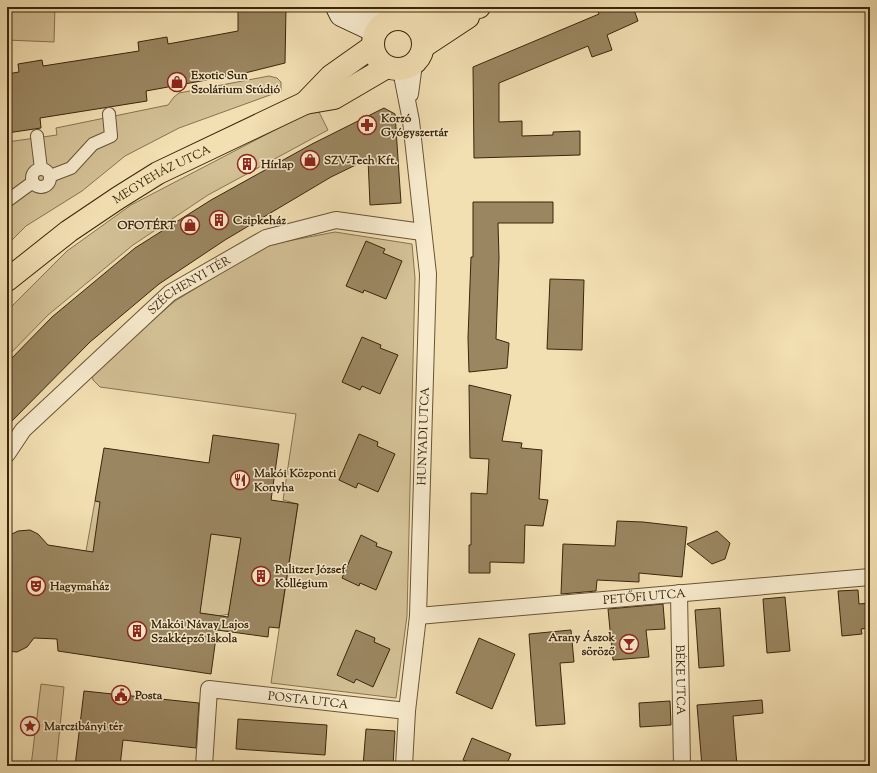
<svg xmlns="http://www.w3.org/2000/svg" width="877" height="773" font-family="'Sorts Mill Goudy',serif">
<rect width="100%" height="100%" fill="#f2dfb2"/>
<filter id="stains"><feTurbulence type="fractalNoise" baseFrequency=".005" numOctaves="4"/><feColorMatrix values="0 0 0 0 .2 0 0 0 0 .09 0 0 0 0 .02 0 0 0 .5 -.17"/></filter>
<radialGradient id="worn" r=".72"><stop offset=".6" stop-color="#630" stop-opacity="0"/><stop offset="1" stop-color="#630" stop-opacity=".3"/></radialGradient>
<!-- green -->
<path fill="#d3c095" stroke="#867350" d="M7 7H55L54 42 7 40Z
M269 76 277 78 281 82V91L179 128 125 156 82 191 26 226 7 245V142L57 135 56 128 168 105 174 97 179 93Z
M317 108 328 130 208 195 133 245 48 315 7 357V311L67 251 131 205Z
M335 232 412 244 415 278 407 616 396 698 271 683 298 504 283 500 296 414 100 387 93 380 92 373 175 301 267 245Z
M95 501 202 517 241 538 229 614 219 616 135 604 86 551Z
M41 684 64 687 56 766H31Z"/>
<!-- building -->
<path fill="#9a8661" stroke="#3a260a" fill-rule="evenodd" d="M238 7H286L285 63 245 73 146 91 147 101 40 118 41 128 7 133V74L19 72 18 64 42 60 43 66 139 51 138 42 167 37 168 44 238 31Z
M596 7H633L638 21 607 35 612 50 592 57 588 46 499 83V122L522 121V136L553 135V132L580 131V155L474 158 473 67 599 14Z
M384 108 395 114 401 203 370 205 368 159 331 177 225 240 159 284 90 342 7 426V363L52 317 135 248 211 200 312 144Z
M473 202H553V223H498L499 258 496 339 509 343 507 368 469 372 468 338 471 257H473Z
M366 241 385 249 383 253 402 261 386 299 364 290 363 293 346 286Z
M550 279 584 280 582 350 547 349Z
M362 337 381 345 380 348 398 355 380 394 362 386 360 390 342 382Z
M469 385 511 395 502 441 522 443 521 448 542 450 539 499 548 500 543 526 525 525 524 563 490 562V573H469V545H471V493L487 494 489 459 470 458Z
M359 434 378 442 377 446 395 454 378 492 358 483 356 488 339 480Z
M213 435 279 444 271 500 298 504 279 628 269 627 268 637 217 630 211 674 58 651 57 639 34 638 27 647 17 652 7 651V538L10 535 18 531 30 530 38 534 48 545 93 552 100 502 95 501 104 448 209 463ZM211 534 241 538 228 617 200 613Z
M617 521 643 522 687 527 682 577 639 573V582L597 580 596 591 561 594 563 544 615 546Z
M717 531 730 543 725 559 712 564 687 544Z
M361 535 377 543 376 546 392 552 376 590 360 583 359 586 342 578Z
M858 590 859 604 870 603V628L861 629 862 634 842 636 838 591Z
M785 597 790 651 767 653 763 599Z
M663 604 665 629 646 630 649 657 613 660 608 609Z
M720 608 724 666 699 668 695 610Z
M356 630 375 638 374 642 390 649 373 687 356 679 354 683 337 675Z
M571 630 574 662 560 663 565 724 536 726 529 634Z
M479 638 515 654 492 709 456 693Z
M84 691 199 703 196 748 123 740 120 766H75Z
M762 700 763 713 733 716 737 766H702L697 705Z
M670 701 671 725 640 727 639 703Z
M238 719 327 725 325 755 236 749Z
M366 729 395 731 393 766H363Z
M472 738 511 754 506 766H466L468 762 463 760Z"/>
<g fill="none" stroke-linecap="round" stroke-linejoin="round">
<defs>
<path id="pedestrian" d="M37 136 41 169
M32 178a9 9 0 1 1 18 0a9 9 0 1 1-18 0Z
M50 176 71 168 93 144 111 136 109 114
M7 201 33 182"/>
<g id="minor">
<path d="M401 70 411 121 428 274 418 616 407 711 404 766"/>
<path d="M410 94 414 64"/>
<path id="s1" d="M7 454 23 430 170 293 266 238 336 220 422 232"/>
<path id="s2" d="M679 593 682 766"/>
<path id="s3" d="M418 616 870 577"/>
<path id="s4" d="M204 766 209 689 407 711"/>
</g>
<path id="secondary" d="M337 7 341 15 375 31
M355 10 388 20"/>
<g id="primary">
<circle cx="398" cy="44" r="25"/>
<path d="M406 20 418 23 479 7"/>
<path d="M424 46 468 17"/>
<path d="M305 103 331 76 372 47"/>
<path id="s5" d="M7 280 69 231 118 198 158 173 305 103 334 98 387 67"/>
</g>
</defs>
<!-- pedestrian casing -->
<use href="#pedestrian" stroke="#685434" stroke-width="14"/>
<!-- minor casing -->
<use href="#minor" stroke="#685434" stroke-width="18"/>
<!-- secondary casing -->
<use href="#secondary" stroke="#3a260a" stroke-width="24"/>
<!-- primary casing -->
<use href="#primary" stroke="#3a260a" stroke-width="24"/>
<!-- pedestrian -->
<use href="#pedestrian" stroke="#f7eacd" stroke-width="12"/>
<!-- minor -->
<use href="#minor" stroke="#f7eacd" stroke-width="16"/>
<!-- secondary -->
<use href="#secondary" stroke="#f7eacd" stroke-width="22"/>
<!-- primary -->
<use href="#primary" stroke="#f2dfb2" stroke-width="22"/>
</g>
<!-- icons -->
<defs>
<symbol id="shop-ring" viewBox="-11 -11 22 22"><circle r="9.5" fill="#f7eacd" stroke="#8f2418" stroke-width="1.5"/><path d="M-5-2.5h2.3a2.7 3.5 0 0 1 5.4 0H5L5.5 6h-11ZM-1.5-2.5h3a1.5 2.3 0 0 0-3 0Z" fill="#8f2418"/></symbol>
<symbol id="pharmacy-ring" viewBox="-11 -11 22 22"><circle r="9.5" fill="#f7eacd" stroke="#8f2418" stroke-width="1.5"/><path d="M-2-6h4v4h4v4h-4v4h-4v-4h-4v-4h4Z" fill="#8f2418"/></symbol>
<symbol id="building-ring" viewBox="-11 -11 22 22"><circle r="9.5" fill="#f7eacd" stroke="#8f2418" stroke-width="1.5"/><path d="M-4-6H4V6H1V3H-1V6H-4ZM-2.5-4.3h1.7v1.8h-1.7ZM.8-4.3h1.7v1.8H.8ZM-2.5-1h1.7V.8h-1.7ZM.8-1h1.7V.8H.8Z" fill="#8f2418"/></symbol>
<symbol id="restaurant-ring" viewBox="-11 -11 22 22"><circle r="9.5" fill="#f7eacd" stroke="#8f2418" stroke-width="1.5"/><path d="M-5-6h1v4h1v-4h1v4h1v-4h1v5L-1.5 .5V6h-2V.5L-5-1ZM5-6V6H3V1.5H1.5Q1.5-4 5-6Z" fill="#8f2418"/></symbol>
<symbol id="theatre-ring" viewBox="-11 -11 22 22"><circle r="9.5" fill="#f7eacd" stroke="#8f2418" stroke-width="1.5"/><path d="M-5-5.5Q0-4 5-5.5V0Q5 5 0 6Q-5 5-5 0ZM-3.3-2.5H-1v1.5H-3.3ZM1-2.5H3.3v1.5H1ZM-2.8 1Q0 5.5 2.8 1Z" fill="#8f2418"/></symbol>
<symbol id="bar-ring" viewBox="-11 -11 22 22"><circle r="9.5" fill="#f7eacd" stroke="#8f2418" stroke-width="1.5"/><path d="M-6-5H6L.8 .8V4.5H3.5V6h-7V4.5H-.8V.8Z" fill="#8f2418"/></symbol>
<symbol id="civic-ring" viewBox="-11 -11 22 22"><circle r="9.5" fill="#f7eacd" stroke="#8f2418" stroke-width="1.5"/><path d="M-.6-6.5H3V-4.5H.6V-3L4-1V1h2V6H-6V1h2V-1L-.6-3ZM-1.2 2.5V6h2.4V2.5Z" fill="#8f2418"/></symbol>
<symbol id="sight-ring" viewBox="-11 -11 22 22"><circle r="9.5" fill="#f7eacd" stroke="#8f2418" stroke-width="1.5"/><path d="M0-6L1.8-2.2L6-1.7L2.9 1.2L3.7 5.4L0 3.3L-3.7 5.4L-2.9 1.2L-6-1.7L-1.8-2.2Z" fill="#8f2418"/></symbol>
</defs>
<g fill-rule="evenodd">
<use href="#shop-ring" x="166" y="71" width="22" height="22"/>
<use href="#pharmacy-ring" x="356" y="114" width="22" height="22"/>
<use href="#shop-ring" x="299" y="149" width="22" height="22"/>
<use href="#building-ring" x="236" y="153" width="22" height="22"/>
<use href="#building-ring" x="208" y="209" width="22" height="22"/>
<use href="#shop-ring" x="179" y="214" width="22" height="22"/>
<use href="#restaurant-ring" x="229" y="469" width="22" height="22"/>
<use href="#building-ring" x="250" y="565" width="22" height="22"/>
<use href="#theatre-ring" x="25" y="575" width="22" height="22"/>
<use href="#building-ring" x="126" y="620" width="22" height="22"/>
<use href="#bar-ring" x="618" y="633" width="22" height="22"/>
<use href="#civic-ring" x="110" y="684" width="22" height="22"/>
<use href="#sight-ring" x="19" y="715" width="22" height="22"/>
</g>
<g text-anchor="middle" stroke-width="3" stroke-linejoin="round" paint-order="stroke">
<!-- poi labels -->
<g font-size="12" font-weight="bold" fill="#3a260a" stroke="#f7eacd" text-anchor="start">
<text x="191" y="79">Exotic Sun<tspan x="191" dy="14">Szolárium Stúdió</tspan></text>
<text x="381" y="122">Korzó<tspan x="381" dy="14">Gyógyszertár</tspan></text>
<text x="324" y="164">SZV-Tech Kft.</text>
<text x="261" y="168">Hírlap</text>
<text x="233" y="224">Csipkeház</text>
<text x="176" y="229" text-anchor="end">OFOTÉRT</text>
<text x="254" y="477">Makói Központi<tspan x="254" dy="14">Konyha</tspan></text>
<text x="275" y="573">Pulitzer József<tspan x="275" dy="14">Kollégium</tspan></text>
<text x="50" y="590">Hagymaház</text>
<text x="151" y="628">Makói Návay Lajos<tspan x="151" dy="14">Szakképző Iskola</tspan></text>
<text x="615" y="641" text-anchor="end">Arany Ászok<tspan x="615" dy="14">söröző</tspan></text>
<text x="135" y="699">Posta</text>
<text x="44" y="730">Marczibányi tér</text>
</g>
<!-- street labels -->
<g font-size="12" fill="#3a260a" stroke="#f7eacd">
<text dy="4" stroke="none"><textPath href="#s5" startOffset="188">MEGYEHÁZ UTCA</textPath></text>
<text dy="4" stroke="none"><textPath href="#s1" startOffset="250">SZÉCHENYI TÉR</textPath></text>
<text transform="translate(423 436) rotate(-88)" y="4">HUNYADI UTCA</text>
<text dy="4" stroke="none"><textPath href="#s3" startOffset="227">PETŐFI UTCA</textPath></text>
<text dy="4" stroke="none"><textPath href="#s2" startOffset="87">BÉKE UTCA</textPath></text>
<text dy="4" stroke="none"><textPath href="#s4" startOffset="177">POSTA UTCA</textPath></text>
</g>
</g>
<!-- margin -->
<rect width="877" height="773" fill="none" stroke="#f2dfb2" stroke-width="24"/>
<rect x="8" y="8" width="861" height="757" fill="none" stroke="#3a260a" stroke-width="2"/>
<rect x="12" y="12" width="853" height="749" fill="none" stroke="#3a260a"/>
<rect width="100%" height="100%" filter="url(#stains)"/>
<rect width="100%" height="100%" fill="url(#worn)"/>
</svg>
